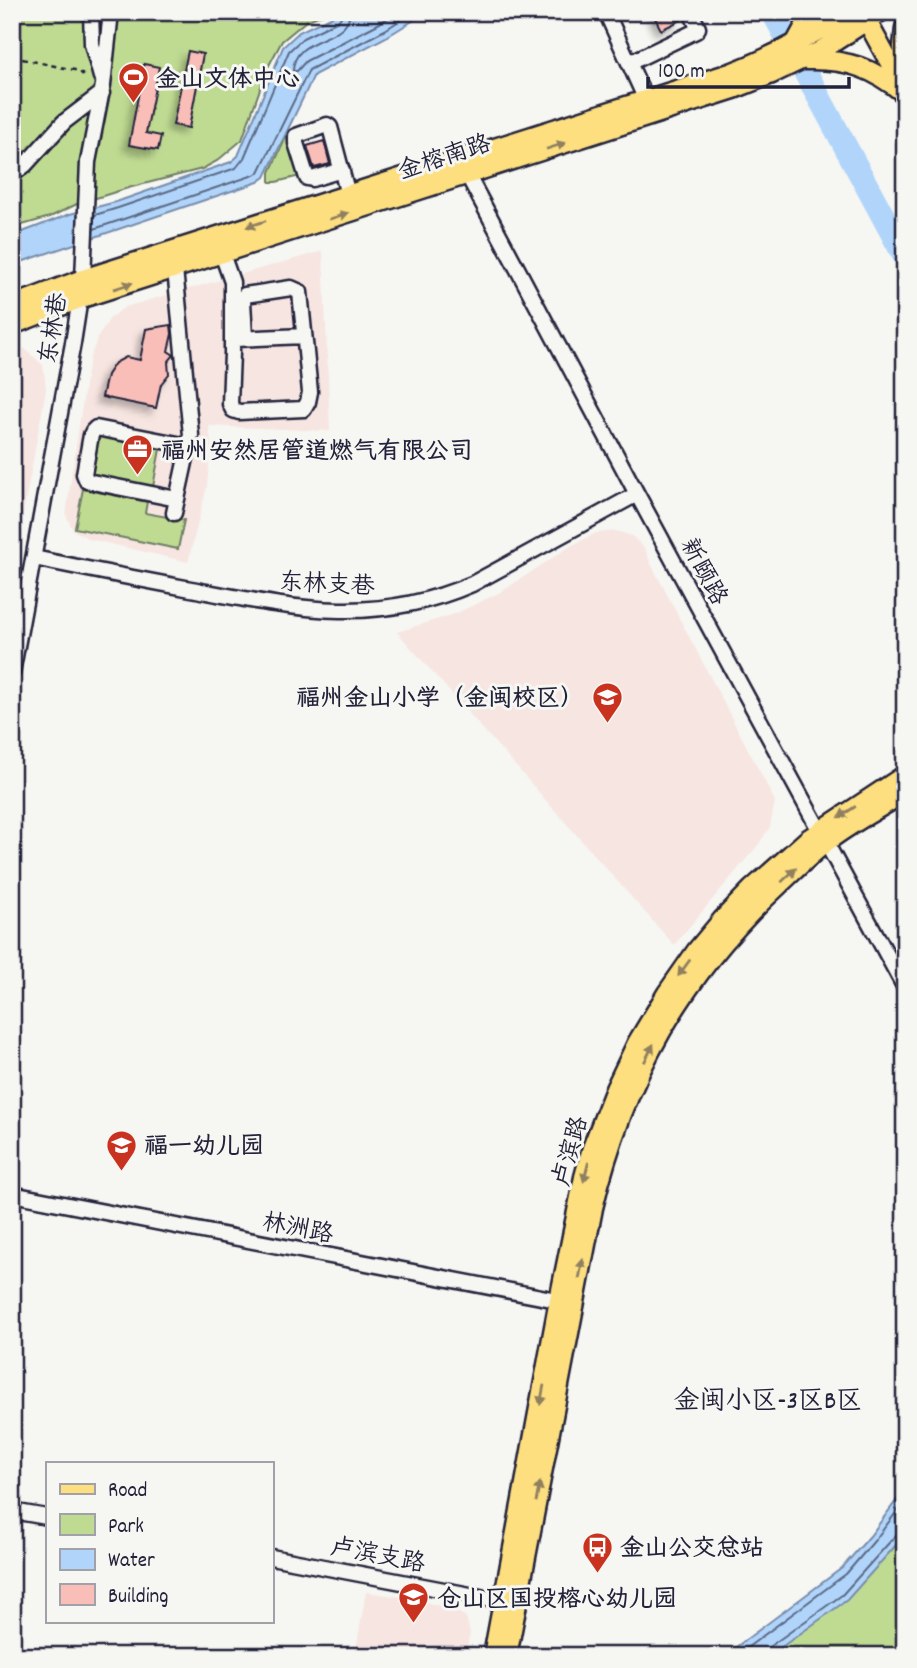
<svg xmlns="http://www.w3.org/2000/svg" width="917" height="1668" font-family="Dekko,'LXGW WenKai TC',sans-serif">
<defs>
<filter id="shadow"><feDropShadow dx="-5.5" dy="5.5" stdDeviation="3.5" flood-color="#0004"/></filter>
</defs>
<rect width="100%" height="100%" fill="#f6f6f2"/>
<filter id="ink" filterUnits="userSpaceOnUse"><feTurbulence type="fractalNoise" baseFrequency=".0143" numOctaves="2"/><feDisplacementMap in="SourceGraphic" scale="14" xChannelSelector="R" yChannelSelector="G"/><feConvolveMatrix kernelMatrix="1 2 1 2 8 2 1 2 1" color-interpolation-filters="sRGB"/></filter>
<g filter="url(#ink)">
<!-- built -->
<path fill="#f7e5e1" d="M323 251 330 431 209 426 211 445 207 486 188 562 89 539 73 530 66 515 87 372 90 358 98 337 110 318 125 307Z
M12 348H24L43 365 46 389 12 574Z
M616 531 632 536 645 549 650 562 775 801 770 827 758 845 674 945 397 632 455 614 501 592 569 547 596 533Z
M366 1592 413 1599 452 1609 466 1617 470 1633 465 1656H355Z"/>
<!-- green -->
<path fill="#bfdb92" stroke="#707e66" stroke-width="2" d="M12 12H327L306 21 282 41 267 69 242 140 217 161 202 169 128 188 77 204 50 217 12 228Z
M287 135H290L304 175 276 182H270V172Z
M97 436 160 449 153 487 89 475Z
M83 489 147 502 145 513 184 520 178 549 75 528Z
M905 1531V1640L888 1656H760Z"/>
<!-- water -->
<path fill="#b1d5fa" stroke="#788dae" stroke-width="2" d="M341 12H427L388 36 314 75 265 177 258 182 12 265V236L70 214 116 202 231 162 238 156 283 47 299 32Z
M905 1489V1535L847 1600 769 1656H724L842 1568 870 1536Z"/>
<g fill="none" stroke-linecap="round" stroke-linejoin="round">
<!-- shore -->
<path stroke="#5b6a87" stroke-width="2" d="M350 12C348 43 293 35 293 71H297L306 61 380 23 397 12
M95 215 118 208 236 168 244 158 289 51 303 38 338 21 341 17V12
M94 229 254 175 259 172 309 70 385 30 413 12
M736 1656 846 1574 875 1540 905 1501
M766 1656V1651L769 1647 842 1595 897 1534 905 1531"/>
<!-- river -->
<path stroke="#b1d5fa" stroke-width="24" d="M773 12 905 257"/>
</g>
<!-- building -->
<path fill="#fabeb9" stroke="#22223b" stroke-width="2" filter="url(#shadow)" d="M652 12H677L681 20 661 30Z
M188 51 203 54 189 128 173 125Z
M144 64 159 67 146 133 161 136 158 150 129 145Z
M324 141 330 164 314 168 307 146Z
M171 325 172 334 168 351 174 355 168 362 169 374 161 384 156 408 102 397 107 375 115 363 126 357 140 360 146 329Z"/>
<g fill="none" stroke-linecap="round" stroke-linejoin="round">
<defs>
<path id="minor" d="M91 12 92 44 101 77
M606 12 646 100
M629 63 696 31 698 28 691 12
M342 170 312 179 307 178 296 143V136L327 125 330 127 348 195
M467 174 637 494 905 988
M12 175 25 165 64 122 102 93
M222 254 232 282V353L230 404 233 410 239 412 304 409 308 402 310 392 300 292 291 288 245 295 243 301 245 338
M236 339 304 336
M177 499 87 481 84 474 91 435 93 431 96 428 188 446
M174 513 191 435 175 269
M34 558C86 569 138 579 191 589 292 608 373 627 472 584L637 494
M12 673 73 343 83 279 88 162 103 85 111 12
M12 1194 567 1302
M12 1511 47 1517
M271 1557 512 1603"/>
<path id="major" d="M862 12 904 89
M905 28 903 47 905 79
M795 44 807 22 810 12
M806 60C848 59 873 68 905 94
M12 306 83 279 733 72C774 56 812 36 849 12
M12 325 79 299 734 89 772 74 820 51 880 12
M493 1656 559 1300 584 1177 592 1148 615 1089 637 1043 667 993 697 950 722 920 752 889 808 839 905 775
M507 1656 593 1208C624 1078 682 974 781 883 795 870 809 856 824 844 847 825 879 809 905 792"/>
</defs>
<!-- minor casing -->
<use href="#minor" stroke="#22223b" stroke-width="19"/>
<!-- major casing -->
<use href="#major" stroke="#22223b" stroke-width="23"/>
<!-- path -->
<path stroke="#22223b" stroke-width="2.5" stroke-dasharray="5 5" stroke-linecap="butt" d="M22 59 79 71 87 79"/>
<!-- minor -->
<use href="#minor" stroke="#f6f6f2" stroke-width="14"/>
<!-- major -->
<use href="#major" stroke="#fddf80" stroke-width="18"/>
</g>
<!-- one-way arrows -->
<defs><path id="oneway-solid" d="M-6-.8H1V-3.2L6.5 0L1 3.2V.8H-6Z" transform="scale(1.75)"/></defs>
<g fill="#90805e">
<use href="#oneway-solid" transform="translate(556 146) rotate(-18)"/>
<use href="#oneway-solid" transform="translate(339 216) rotate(-18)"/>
<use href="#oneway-solid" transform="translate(256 224) rotate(162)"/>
<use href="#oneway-solid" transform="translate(123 286) rotate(-18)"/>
<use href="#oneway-solid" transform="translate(847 812) rotate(147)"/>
<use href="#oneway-solid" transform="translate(789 875) rotate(-43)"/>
<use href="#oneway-solid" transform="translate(684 968) rotate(126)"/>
<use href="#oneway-solid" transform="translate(649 1053) rotate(-63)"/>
<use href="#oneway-solid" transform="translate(586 1172) rotate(104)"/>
<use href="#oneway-solid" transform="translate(581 1269) rotate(-79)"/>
<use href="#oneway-solid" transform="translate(542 1395) rotate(101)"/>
<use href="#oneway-solid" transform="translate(538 1492) rotate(-79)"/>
</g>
</g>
<!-- icons -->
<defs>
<symbol id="stadium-pin" viewBox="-11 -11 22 30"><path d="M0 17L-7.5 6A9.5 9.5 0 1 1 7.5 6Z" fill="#c8321e" stroke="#f6f6f2"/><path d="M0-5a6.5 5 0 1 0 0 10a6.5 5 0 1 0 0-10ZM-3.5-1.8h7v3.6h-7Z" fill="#fff"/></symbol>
<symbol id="office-pin" viewBox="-11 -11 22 30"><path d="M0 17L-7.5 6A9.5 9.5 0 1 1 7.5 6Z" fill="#c8321e" stroke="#f6f6f2"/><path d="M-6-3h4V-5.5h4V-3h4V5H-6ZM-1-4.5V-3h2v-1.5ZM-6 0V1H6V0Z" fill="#fff"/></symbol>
<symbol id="school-pin" viewBox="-11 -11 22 30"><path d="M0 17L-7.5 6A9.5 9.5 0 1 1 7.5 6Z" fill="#c8321e" stroke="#f6f6f2"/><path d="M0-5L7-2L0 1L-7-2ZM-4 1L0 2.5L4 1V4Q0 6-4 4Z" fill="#fff"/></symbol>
<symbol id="bus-pin" viewBox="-11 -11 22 30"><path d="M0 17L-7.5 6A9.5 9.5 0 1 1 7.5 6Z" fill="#c8321e" stroke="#f6f6f2"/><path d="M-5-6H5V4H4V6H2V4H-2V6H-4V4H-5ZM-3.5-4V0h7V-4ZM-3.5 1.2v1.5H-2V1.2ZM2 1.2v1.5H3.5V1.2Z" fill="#fff"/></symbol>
</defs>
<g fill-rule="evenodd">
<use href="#stadium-pin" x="116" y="60" width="35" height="47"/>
<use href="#office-pin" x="120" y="432" width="35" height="47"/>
<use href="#school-pin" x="590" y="680" width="35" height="47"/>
<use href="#school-pin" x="104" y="1128" width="35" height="47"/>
<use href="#bus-pin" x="580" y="1530" width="35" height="47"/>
<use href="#school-pin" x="396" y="1580" width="35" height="47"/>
</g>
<g text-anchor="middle" stroke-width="6" stroke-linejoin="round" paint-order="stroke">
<!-- poi labels -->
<g font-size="24" font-weight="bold" fill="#22223b" stroke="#f6f6f2" text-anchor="start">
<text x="156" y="86">金山文体中心</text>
<text x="161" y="458">福州安然居管道燃气有限公司</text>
<text x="584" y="705" text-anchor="end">福州金山小学（金闽校区）</text>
<text x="144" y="1153">福一幼儿园</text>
<text x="620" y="1555">金山公交总站</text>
<text x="437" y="1606">仓山区国投榕心幼儿园</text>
</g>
<!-- street labels -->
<g font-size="24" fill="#22223b" stroke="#f6f6f2">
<text transform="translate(444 156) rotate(-18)" y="8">金榕南路</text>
<text transform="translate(52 328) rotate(-81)" y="8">东林巷</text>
<text transform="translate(705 571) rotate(62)" y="8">新颐路</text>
<text transform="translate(327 583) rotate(3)" y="8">东林支巷</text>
<text transform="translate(569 1151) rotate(-74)" y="8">卢滨路</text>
<text transform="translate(298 1227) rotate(11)" y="8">林洲路</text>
<text transform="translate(378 1554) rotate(11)" y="8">卢滨支路</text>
</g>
<!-- neighbourhood labels -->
<g font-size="26" fill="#22223b" stroke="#f6f6f2">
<text x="768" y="1408">金闽小区-3区B区</text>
</g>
</g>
<!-- margin -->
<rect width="917" height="1668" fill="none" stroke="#f6f6f2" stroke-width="42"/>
<rect x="21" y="21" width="875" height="1626" fill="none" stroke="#22223b" stroke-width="2.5" filter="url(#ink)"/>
<!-- legend -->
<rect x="46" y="1462" width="228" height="161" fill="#f6f6f2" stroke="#a1a1a9" stroke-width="2"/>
<rect x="60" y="1484" width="35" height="10" fill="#fddf80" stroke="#a1a1a9" stroke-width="2"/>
<text x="108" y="1496" font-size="21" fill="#22223b">Road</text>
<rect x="60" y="1514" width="35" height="21" fill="#bfdb92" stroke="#a1a1a9" stroke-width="2"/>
<text x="108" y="1532" font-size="21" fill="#22223b">Park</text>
<rect x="60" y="1549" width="35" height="21" fill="#b1d5fa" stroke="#a1a1a9" stroke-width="2"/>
<text x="108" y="1566" font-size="21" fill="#22223b">Water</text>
<rect x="60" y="1584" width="35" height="21" fill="#fabeb9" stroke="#a1a1a9" stroke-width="2"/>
<text x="108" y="1602" font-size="21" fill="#22223b">Building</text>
<!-- scale -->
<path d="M648 77v10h201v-10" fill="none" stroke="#22223b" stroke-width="3.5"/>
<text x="658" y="77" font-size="21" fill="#22223b" stroke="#f6f6f2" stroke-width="5" paint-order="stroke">100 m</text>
</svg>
